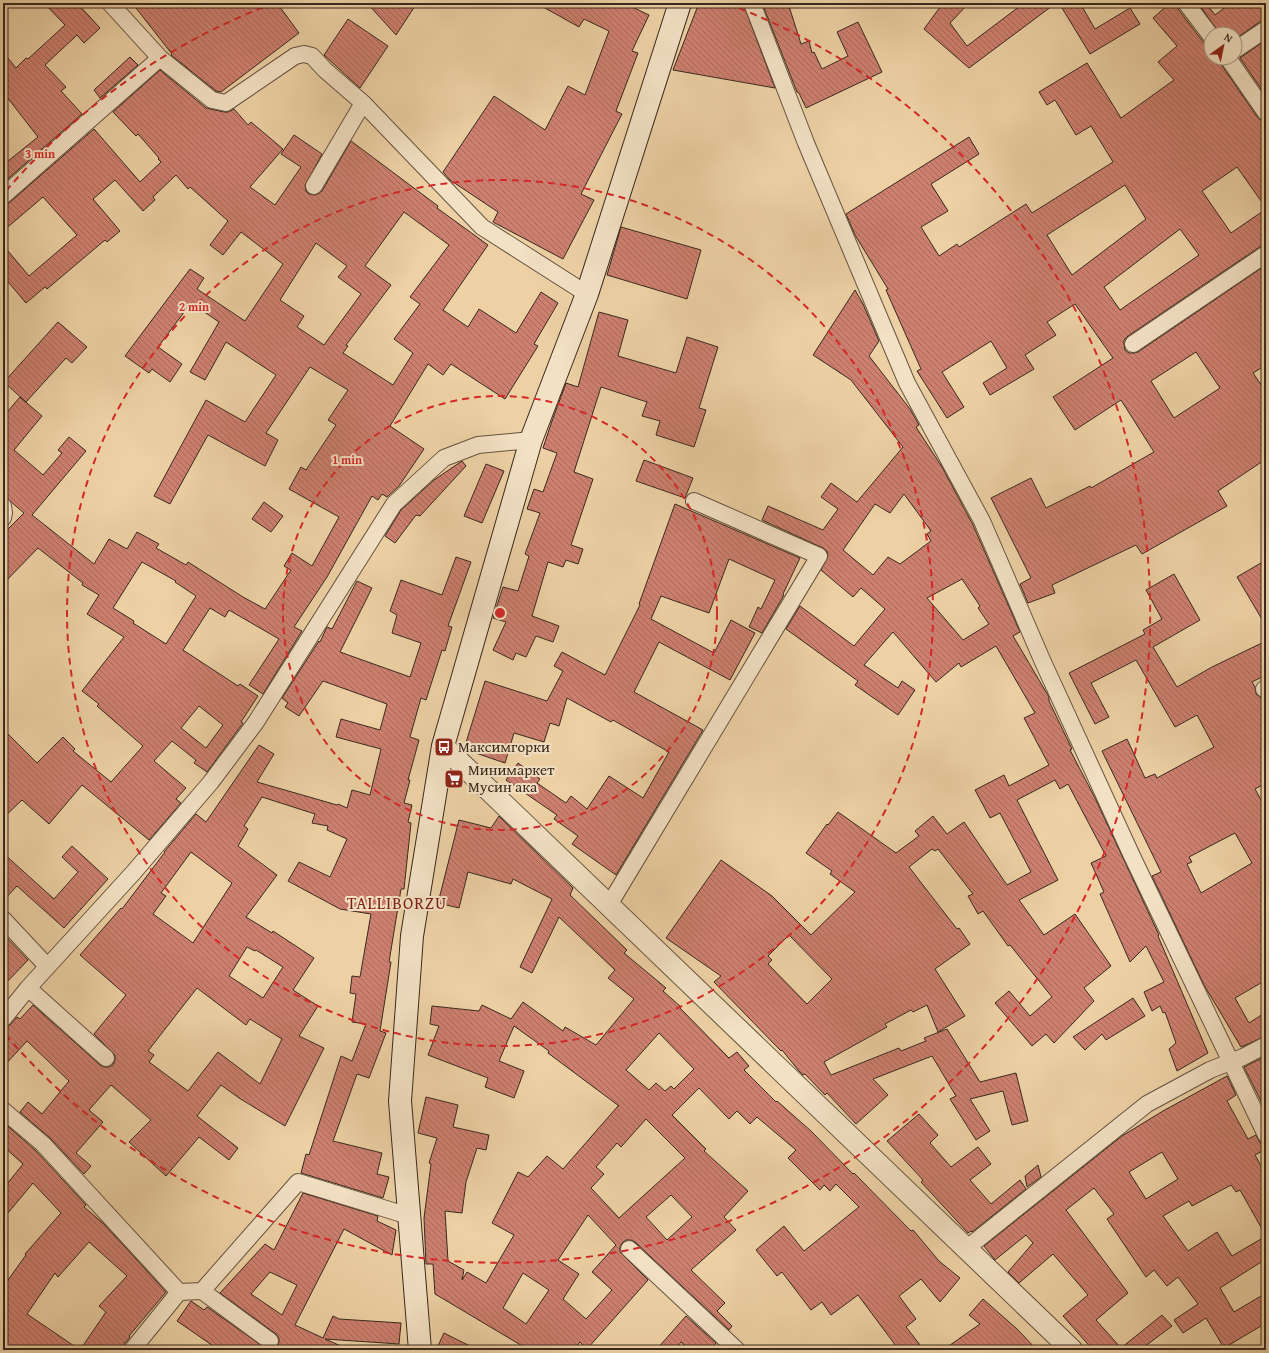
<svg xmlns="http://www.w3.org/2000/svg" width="1269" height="1353" font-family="'Gentium Book Plus',serif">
<defs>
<pattern id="building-back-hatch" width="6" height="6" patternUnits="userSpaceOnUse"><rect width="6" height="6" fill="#ce8070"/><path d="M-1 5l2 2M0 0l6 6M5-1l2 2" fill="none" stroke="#a8695b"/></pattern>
</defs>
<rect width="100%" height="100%" fill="#edd1a5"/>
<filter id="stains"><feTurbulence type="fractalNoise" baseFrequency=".005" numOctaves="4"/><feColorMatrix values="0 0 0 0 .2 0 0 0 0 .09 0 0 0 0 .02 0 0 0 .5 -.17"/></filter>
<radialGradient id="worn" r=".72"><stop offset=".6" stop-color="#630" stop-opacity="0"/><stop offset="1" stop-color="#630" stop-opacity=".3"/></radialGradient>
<!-- building -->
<path fill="url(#building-back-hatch)" stroke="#38291e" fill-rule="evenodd" d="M44 3H77L100 28 84 43 77 35 45 65 66 87 61 91 82 114 3 183V165L38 137 3 92V52L16 68 26 58 28 59 65 25Z
M132 3H277L299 33 221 92 216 91 171 55 172 54Z
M367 3H417L396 35Z
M536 3H624L649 15 632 51 638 53 616 111 622 114 581 194 594 200 563 259 493 222 498 212 450 180 443 172 494 96 545 130 568 86 585 95 609 31 584 19 579 27Z
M699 3H743L775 88 673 70Z
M762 3H788L801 44 809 41 812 53 814 52 822 69 848 56 837 32 858 22 882 72 806 108 799 93 797 92Z
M943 3H969L950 23 967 46 1024 3H1056L969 68 924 29Z
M1059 3H1080L1095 29 1130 8 1140 24 1090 54Z
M1170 3H1177L1178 9 1203 42 1207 45H1211V58H1219L1220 63 1258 118 1262 121 1266 122V208L1237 167 1202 191 1231 233 1266 209V245L1261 246 1128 336 1124 340V345L1125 350 1129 353H1134L1138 352 1266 265V365L1253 373 1266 392V459L1218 491 1227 506 1142 554 1136 545 1052 585 1055 593 1028 603 1020 584 1031 578 991 498 1031 478 1046 508 1090 486 1091 488 1154 452 1121 400 1075 430 1053 397 1113 358 1075 304 1047 322 1056 335 1025 355 1034 369 990 395 983 383 1007 368 991 341 942 372 964 407 947 418 917 371 921 369 886 290 888 289 855 235 846 214 969 137 979 154 931 184 948 211 921 227 939 256 957 244 959 247 1026 204 1032 213 1113 162 1091 126 1076 135 1055 100 1047 105 1039 92 1087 63 1121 118 1174 80 1158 62 1177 46 1153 18ZM1125 185 1146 219 1072 275 1047 235ZM1180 229 1199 255 1120 310 1104 287ZM1196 352 1220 388 1174 418 1151 381Z
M1198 3H1206L1215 15 1231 3H1266V20L1261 21 1235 39V34H1220Z
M348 19 388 46 360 88 324 55Z
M1266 40V96L1240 58Z
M130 57 138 65 100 98 94 90Z
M160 70 206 108 224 112H228L234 109 248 125 251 122 283 149 250 187 275 205 301 167 281 154 294 135 322 154 305 186 306 191 309 194 314 195 318 194 322 191 351 141 438 206 437 208 488 245 443 310 468 327 479 309 516 333 541 292 558 303 534 344 538 346 505 399 451 364 443 375 428 364 390 426 424 449 399 486 387 497 382 494 378 500 372 496 327 577 294 627 302 631 263 694 249 685 279 639 229 610 225 617 210 608 183 650 238 686 240 684 258 696 241 722 243 723 207 772 194 763 196 760 172 741 154 761 186 788 176 799 181 803 149 840 82 785 49 824 22 800 3 818V729L37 763 63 737 75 749 73 751 111 782 143 746 97 706 99 704 82 691 124 637 87 614 99 595 82 585 83 583 38 548 3 584V534L24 513 3 495V417L20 397 42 416 14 450 43 475 62 453 58 450 69 437 86 451 32 515 94 564 109 539 127 549 137 532 159 544 156 548 186 565 188 562 243 597 265 609 291 570 284 566 292 553 312 566 339 517 289 489 301 467 306 470 336 425 328 420 348 390 310 367 266 433 278 440 265 466 208 435 170 504 154 496 206 400 245 422 276 375 226 342 205 380 190 372 219 322 191 303 158 347 182 364 170 382 152 369 149 373 125 356 190 269 204 278 197 289 245 321 283 264 241 232 223 255 210 245 228 221 190 187 188 189 176 175 153 197 155 200 143 211 115 180 93 199 120 231 107 242 105 240 47 289 45 287 26 303 3 276V245L29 276 77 235 43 197 3 231V205L9 203 94 129 140 182 161 162 158 159 159 158 138 134 136 136 113 112ZM404 212 449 245 410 297 420 304 394 339 413 353 393 385 343 353 348 346 346 345 391 285 365 266ZM316 243 347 266 338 277 361 294 324 345 297 327 304 316 280 300ZM142 562 176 581 175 582 196 596 166 644 133 623 134 621 113 608ZM199 706 223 725 206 748 181 728Z
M621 227 701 250 687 299 607 275Z
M855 290 863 304 879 341 869 356 910 409 919 425 916 427 942 467 973 525 1020 632 1013 636 1049 697V701L1072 749 1070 750 1095 798 1159 935 1158 936 1208 1053 1177 1071 1169 1049 1176 1043 1165 1012 1163 1013 1160 1006 1152 1011 1144 992 1164 982 1146 946 1130 962 1100 894 1104 892 1091 863 1106 856 1068 784 1060 789 1055 780 1017 800 1058 880 1019 900 1044 935 1075 914 1111 966 1084 988 1094 1001 1054 1043 1046 1034 1032 1046 995 1003 1009 991 1030 1016 1052 997 1010 945 1008 946 983 911 978 914 968 896 973 894 938 849 935 851 932 849 909 867 957 929 959 928 970 944 935 969 965 1016 938 1032 927 1005 913 1012 911 1010 885 1024 887 1027 824 1062 831 1075 899 1048 901 1051 926 1041 924 1038 947 1029 980 1082 1016 1073 1028 1121 1012 1125 1003 1091 970 1099 990 1131 976 1140 950 1099 956 1096 932 1056 873 1079 888 1095 856 1124 827 1093 825 1095 805 1074 803 1075 799 1071 782 1050 781 1051 714 982 721 976 666 938 721 860 772 896 811 935 855 892 830 874 832 871 806 853 827 824 828 825 838 812 896 853 919 836 915 831 933 816 947 834 964 822 1007 885 1031 872 1000 813 990 818 975 790 1004 775 1009 786 1049 765 1024 718 1035 713 996 646 961 667 959 663 936 682 893 632 864 665 898 688 902 681 915 690 898 715 855 685 858 681 786 629 800 606 854 646 885 609 861 588 853 597 821 570 828 556 827 551 823 548 762 520 768 506 823 530 838 509 821 497 831 483 857 502 903 447 851 380 813 355ZM904 494 931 531 927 534 931 541 900 564 888 557 873 575 843 550 875 504 890 513ZM962 579 980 606 978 608 989 624 963 640 927 598ZM789 935 832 979 807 1004 768 964 772 960 768 956Z
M599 312 628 320 618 356 676 373 687 337 718 347 699 408 706 410 694 447 656 435 660 421 642 416 647 402 601 387 574 472 593 479 571 545 583 549 578 564 566 560 563 567 548 562 532 616 559 626 553 642 536 636 526 657 516 653 513 660 493 650 506 622 493 618 503 587 518 591 529 556 525 554 540 513 527 509 534 489 543 492 557 453 543 448 552 421 566 383 578 387Z
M58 322 87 347 72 363 66 358 26 402 4 382Z
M644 460 693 478 685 498 636 481Z
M462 461 466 466 420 516 416 515 395 543 385 536 401 510 434 480Z
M486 464 504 471 482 523 464 516Z
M264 502 283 516 271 532 252 519Z
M675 504 800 558 783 594 784 595 762 633 749 627 758 607 761 609 775 580 729 559 709 613 661 596 651 619 714 653 731 620 755 633 730 680 659 642 634 692 703 730 616 875 572 844 578 836 554 819 557 815 506 780 518 763 540 779 537 783 566 803 571 796 587 809 609 776 643 798 669 752 613 720 611 722 567 698 559 726 550 723 544 742 514 733 505 763 464 749 485 681 547 701 563 671 554 666 562 652 605 675 640 605 639 604Z
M456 557 471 562 448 626 452 627 445 651 442 650 426 700 421 698 410 737 419 740 408 780H410L404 803 412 805 408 822 411 823 404 889H401L389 962H391L380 1031 386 1033 369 1078 357 1074 333 1141 382 1153 377 1174 389 1177 383 1198 301 1173 306 1154 309 1155 341 1056 352 1061 366 1024 352 1022 356 994 350 993 352 976 360 977 371 914 340 909 288 881 299 862 330 877 347 839 327 830 328 826 312 823 315 814 262 797 244 826 248 829 238 846 277 875 246 917 272 933 273 931 314 958 293 990 318 1006 299 1036 324 1048 285 1126 239 1098 221 1085 197 1116 238 1148 229 1160 199 1137 166 1176 129 1142 151 1120 111 1085 89 1110 103 1122 76 1153 91 1166 84 1174 50 1138 20 1112 28 1102 42 1114 69 1081 27 1041 3 1067V1028L10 1025 17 1017 20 1019 33 1005 100 1065 104 1067H109L113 1065 115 1060V1055L94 1034 126 995 80 955 121 908 122 909 165 852H164L196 814 206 822 259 745 274 754 257 782 337 805 338 804 347 808 352 790 370 795 381 749 336 737 341 719 380 730 387 704 323 681 299 716 285 707 288 703 282 698 319 641 320 642 327 627 332 629 357 581 372 588 340 652 410 677 421 643 392 633 397 615 390 611 401 580 442 595ZM191 852 232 883 193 943 153 914 166 896 161 893ZM247 947 255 951 256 950 283 967 263 998 229 976ZM197 988 246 1025 250 1019 282 1039 260 1084 218 1052 188 1091 149 1062 154 1055 148 1051Z
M1266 560V626L1237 577Z
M1174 574 1200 620 1153 647 1177 687 1212 667 1266 641V675L1252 682 1255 687 1256 694 1261 698 1266 708V783L1255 789 1266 809V980L1235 998 1249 1023 1266 1012V1036L1241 1047 1204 985 1152 876 1161 872 1102 751 1127 739 1145 778 1155 774 1157 778 1214 747 1197 715 1175 727 1136 660 1091 683 1109 717 1095 724 1069 673 1145 634 1143 630 1162 619 1146 590ZM1235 833 1252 863 1201 893 1187 864 1192 862 1189 857Z
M499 816 573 888 570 895 627 950 624 953 666 988 663 991 681 1007 680 1008 729 1058 737 1052 749 1066 744 1070 776 1102 777 1101 811 1131 853 1174 854 1173 911 1231 913 1230 939 1261 960 1278 940 1302 921 1279 899 1296 916 1319 906 1327 924 1350H899L858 1295 831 1315 822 1302 811 1310 782 1272 777 1276 756 1250 784 1226 804 1251 859 1207 836 1184 830 1191 824 1185 820 1190 788 1158 796 1150 757 1117 750 1124 737 1111 729 1119 699 1088 672 1115 706 1149 704 1151 748 1191 724 1217 736 1230 691 1270 725 1303 717 1311 732 1326 729 1330 635 1242 631 1240H626L622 1243 620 1247V1252L648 1280 587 1349 580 1342 574 1350H529L435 1294 433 1264H426L424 1218 431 1164 429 1163 437 1138 418 1133 426 1097 458 1105 453 1127 489 1135 486 1150 477 1148 466 1182 462 1213 445 1211 448 1261 464 1270 462 1280 467 1272 486 1283 514 1235 492 1223 518 1172 528 1177 547 1156 563 1169 618 1106H619L548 1053 549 1051 514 1026 499 1061 524 1071 514 1098 485 1087 488 1078 428 1055 439 1026 430 1024 432 1006 479 1011 482 1005 511 1019 523 1002 563 1031 565 1027 596 1045 634 999 608 978 615 970 559 917 532 973 520 967 552 899 513 879 511 884 468 872 459 908 438 903 459 820 491 828ZM659 1033 694 1069 674 1089 671 1086 665 1091 656 1083 649 1090 626 1070ZM646 1119 685 1158 619 1218 591 1188 604 1174 596 1167 617 1143 621 1147ZM671 1195 692 1217 667 1240 646 1217ZM588 1215 616 1245 592 1272 612 1290 586 1319 563 1299 579 1274 558 1260ZM523 1273 549 1290 526 1324 503 1308Z
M72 846 108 879 64 928 17 886 3 901V853L54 899 78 872 62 857Z
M3 934 28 960 3 986Z
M1133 998 1145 1016 1106 1040 1102 1034 1085 1050 1073 1037Z
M1266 1056V1111L1244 1067Z
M1227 1076 1236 1095 1227 1101 1248 1139 1256 1135 1260 1143 1266 1144V1149L1255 1155 1266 1175V1259L1220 1288 1234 1312 1266 1293V1323L1224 1348 1206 1318 1183 1333 1174 1320 1198 1304 1178 1277 1167 1286 1154 1270 1146 1277 1107 1219 1114 1214 1094 1188 1066 1210 1128 1293 1096 1320 1121 1348 1162 1315 1172 1326 1140 1350H1093L1063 1316 1088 1295 1053 1254 1019 1283 1008 1272 1033 1243 1026 1235 995 1260 984 1246 1122 1136 1163 1111ZM1162 1152 1178 1179 1146 1199 1129 1172ZM1231 1185 1236 1192 1240 1190 1266 1236 1232 1256 1217 1232 1188 1251 1163 1216 1189 1201 1192 1206Z
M919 1114 938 1135 930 1143 951 1167 978 1147 991 1164 970 1180 991 1204 1020 1180 1026 1189 972 1232 971 1231 968 1233 921 1182 923 1180 887 1141Z
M3 1122 36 1151 86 1205 84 1207 104 1224 166 1292 129 1336 130 1337 124 1344 123 1350H3V1287L26 1255 25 1254 61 1213 33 1183 3 1219V1189L23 1164 3 1146ZM89 1242 127 1276 99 1306 106 1312 80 1350 27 1314 55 1273 58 1277Z
M1038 1165 1041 1177 1027 1187 1025 1176Z
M303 1193 378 1216 377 1221 396 1230 392 1255 344 1229 295 1325 323 1338 333 1316 339 1319 401 1323 399 1344 325 1339 350 1350H272L277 1347 279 1342V1338L276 1334 220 1293 265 1244 274 1250ZM270 1272 297 1285 282 1315 251 1294Z
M983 1299 1017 1329 1037 1350H943L980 1324 969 1315Z
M191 1301 204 1310 207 1307 268 1350H219L177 1321Z
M686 1316 716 1343 710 1350H690L681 1342 675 1350H656Z
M444 1333 478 1350H436Z"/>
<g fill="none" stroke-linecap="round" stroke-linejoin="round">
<defs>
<path id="minor" d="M110 3 160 58 212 100 226 103 295 56 304 54 312 56 325 70 363 103 482 227 587 294
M752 3 806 143 907 383 982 521 1043 662 1132 856 1266 1135
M1186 3 1211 36
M1235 50 1266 29
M1228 58 1266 113
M314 186 363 103
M3 196 160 58
M1133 344 1266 254
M3 506 4 513 3 518
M1264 689 1266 688
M609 905 819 556 694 501
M3 919 47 966
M28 988 106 1058
M3 1019 28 988 133 873 211 782 256 722 394 504 444 458 478 445 531 440
M3 1110 43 1144 179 1292
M967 1248 1147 1104 1210 1070 1243 1057 1266 1045
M629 1249 737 1350
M202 1291 270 1341
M132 1350 179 1292 202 1291 298 1182 409 1216"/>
<path id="tertiary" d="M443 746 1072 1350"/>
<path id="secondary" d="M420 1350 400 1101 412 936 443 746 531 440 587 294 680 3"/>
</defs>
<!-- minor casing -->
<use href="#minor" stroke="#655340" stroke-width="18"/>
<!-- tertiary casing -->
<use href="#tertiary" stroke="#655340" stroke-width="23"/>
<!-- secondary casing -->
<use href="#secondary" stroke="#38291e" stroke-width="24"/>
<!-- minor -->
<use href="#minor" stroke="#f3e1c4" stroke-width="16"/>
<!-- tertiary -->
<use href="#tertiary" stroke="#f3e1c4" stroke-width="21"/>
<!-- secondary -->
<use href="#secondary" stroke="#f3e1c4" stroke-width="22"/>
</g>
<!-- distance rings -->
<g fill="none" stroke="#d62828" stroke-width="2" stroke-dasharray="7 5">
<circle cx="500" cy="613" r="217"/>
<circle cx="500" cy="613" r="433"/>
<path d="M6 191A650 650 0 0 1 272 4M728 4A650 650 0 1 1 6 1035"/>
</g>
<!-- icons -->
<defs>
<symbol id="bus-square" viewBox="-11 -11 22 22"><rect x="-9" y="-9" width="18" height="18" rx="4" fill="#8f2418" stroke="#f3e1c4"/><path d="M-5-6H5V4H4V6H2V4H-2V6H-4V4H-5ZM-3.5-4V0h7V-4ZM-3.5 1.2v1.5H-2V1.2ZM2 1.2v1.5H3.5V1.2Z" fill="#fff"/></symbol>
<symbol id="supermarket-square" viewBox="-11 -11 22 22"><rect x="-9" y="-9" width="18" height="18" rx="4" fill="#8f2418" stroke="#f3e1c4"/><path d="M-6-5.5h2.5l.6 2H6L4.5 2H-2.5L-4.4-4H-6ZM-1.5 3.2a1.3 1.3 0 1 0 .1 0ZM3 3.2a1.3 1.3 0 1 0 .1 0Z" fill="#fff"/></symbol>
</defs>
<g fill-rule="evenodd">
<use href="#bus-square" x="433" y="736" width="22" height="22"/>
<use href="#supermarket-square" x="443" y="768" width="22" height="22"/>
</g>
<g text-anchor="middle" stroke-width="4" stroke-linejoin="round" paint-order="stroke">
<!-- poi labels -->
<g font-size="15" fill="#38291e" stroke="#f3e1c4" text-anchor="start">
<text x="458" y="752">Максимгорки</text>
<text x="468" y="775">Минимаркет<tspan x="468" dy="17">Мусин ака</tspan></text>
</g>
<!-- quarter labels -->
<g font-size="17" letter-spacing="1" fill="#7a1f14" stroke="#f3e1c4">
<text x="397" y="909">TALLIBORZU</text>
</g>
</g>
<circle cx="500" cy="613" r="6" fill="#d62828" stroke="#f3e1c4" stroke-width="2"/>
<g font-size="12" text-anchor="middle" font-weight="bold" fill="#d62828" stroke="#f3e1c4" stroke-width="4" stroke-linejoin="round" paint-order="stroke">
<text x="40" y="158">3 min</text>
<text x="194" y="311">2 min</text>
<text x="347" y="464">1 min</text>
</g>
<!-- margin -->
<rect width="1269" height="1353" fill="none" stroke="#edd1a5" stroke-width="16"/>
<rect x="4" y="4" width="1261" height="1345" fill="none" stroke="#38291e" stroke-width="2"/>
<rect x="8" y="8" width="1253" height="1337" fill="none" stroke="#38291e"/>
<!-- north arrow -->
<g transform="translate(1223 46) rotate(33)"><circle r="19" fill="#f3e1c4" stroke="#a89782"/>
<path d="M0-3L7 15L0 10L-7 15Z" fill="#8f2418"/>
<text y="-6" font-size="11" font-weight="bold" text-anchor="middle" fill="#38291e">N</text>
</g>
<rect width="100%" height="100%" filter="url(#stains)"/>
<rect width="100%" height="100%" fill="url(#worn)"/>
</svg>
